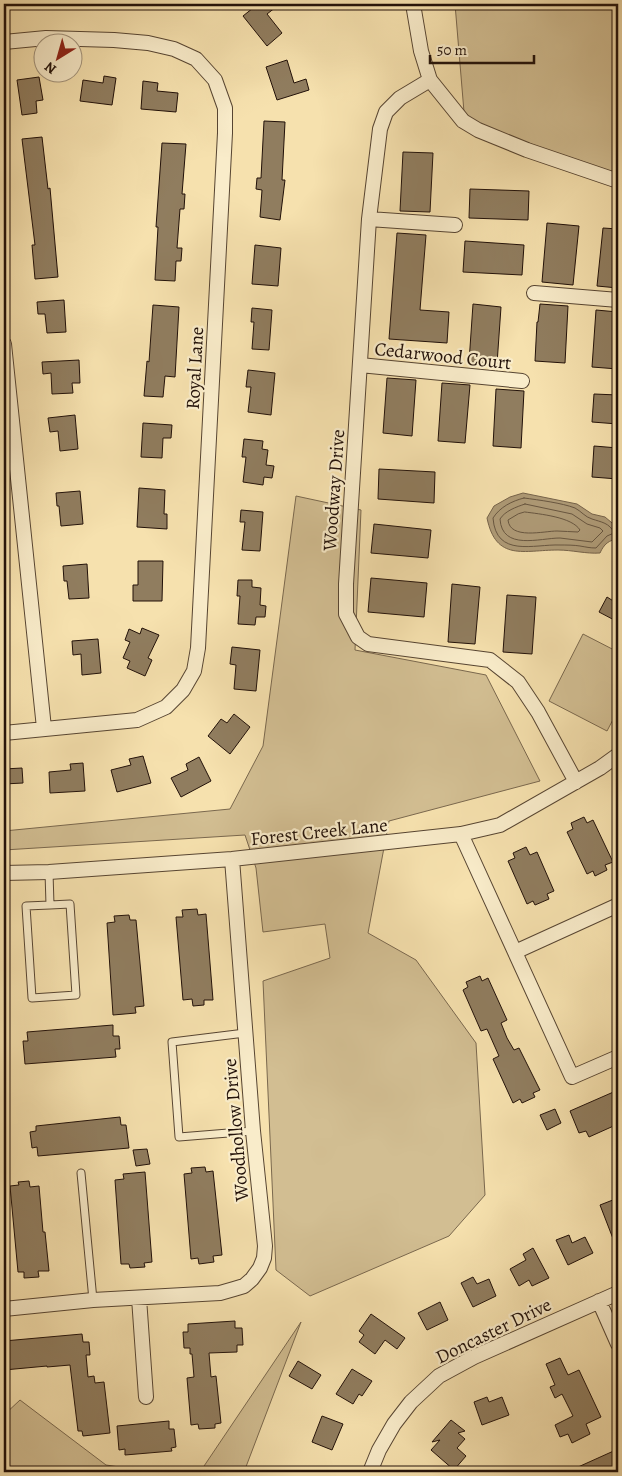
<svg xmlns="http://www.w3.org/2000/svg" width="622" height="1476" font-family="Alegreya,serif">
<rect width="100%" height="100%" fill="#f6e1ae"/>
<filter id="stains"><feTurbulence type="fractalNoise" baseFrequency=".004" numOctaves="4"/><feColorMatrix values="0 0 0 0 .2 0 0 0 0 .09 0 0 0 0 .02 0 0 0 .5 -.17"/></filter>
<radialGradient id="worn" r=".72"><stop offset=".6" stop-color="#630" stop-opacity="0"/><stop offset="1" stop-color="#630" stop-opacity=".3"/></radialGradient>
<!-- green -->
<path fill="#d2be92" stroke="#7a684e" d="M455 4H618V188L465 124Z
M296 496 361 510 355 650 486 675 540 781 389 821 368 933 416 960 476 1043 485 1195 449 1236 310 1296 276 1270 263 981 330 958 325 924 263 932 256 868 245 835 4 850V831L230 809 263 746Z
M583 634 618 652V710L607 731 549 701Z
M301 1322 244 1472H200Z
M20 1400 106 1465 152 1472H4V1415Z"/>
<!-- water -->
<path fill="#ae9a76" stroke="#76634a" d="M523 493 577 504 592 514 605 517 618 528V539C609 540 604 544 600 553 586 554 572 550 558 550 524 550 496 562 487 518L494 506 510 497Z"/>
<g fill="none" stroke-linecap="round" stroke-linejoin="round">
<!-- shore -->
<path stroke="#685640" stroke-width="1" d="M524 498C539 500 562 503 575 508 581 511 585 517 592 519 601 522 610 523 614 533L607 536 596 548C590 548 586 547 580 546 574 545 566 545 560 545 534 544 496 558 493 518 500 507 512 501 524 498Z
M525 504 572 514 587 524 600 528 603 531 592 542C581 541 571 539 560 538 540 538 502 551 500 519 505 511 516 507 525 504Z
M525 512C540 514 572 517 580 530L578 532C571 532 564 531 557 531 544 531 510 540 508 520L518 514Z"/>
</g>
<!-- building -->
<path fill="#907d5f" stroke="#221109" d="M258 4H280L267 14 282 33 267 46 243 16Z
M287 60 294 83 306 79 309 90 277 100 266 67Z
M104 76 116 78 112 105 80 101 83 80 103 83Z
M39 77 43 100 36 101 37 113 22 115 17 80Z
M143 81 158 83 157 91 178 93 176 112 141 109Z
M264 121 285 122 282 180H285L280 220 260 217 262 190 256 189 257 178H261Z
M42 137 48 189 50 188 58 277 35 279 32 245H35L22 139Z
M162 143 186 144 182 194H185L184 209H180L177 248H182L181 261H176L175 281 155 280 158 227H156Z
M403 152 433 153 430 212 400 211Z
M470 189 529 191 528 220 469 218Z
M547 223 579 226 573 285 542 282Z
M603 228 618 229V288L597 286Z
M397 233 426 235 420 310 449 312 447 343 389 339Z
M465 241 524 245 522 275 463 272Z
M255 245 281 248 278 286 252 284Z
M64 300 66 332 47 333 45 314H38L37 302Z
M473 304 501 307 497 364 469 362Z
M540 304 568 306 565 363 535 361 537 322H538Z
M153 305 179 307 175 377 165 376 163 397 144 396 147 361 149 362Z
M252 308 272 310 269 350 252 349 254 322H251Z
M596 310 618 312V369L592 367Z
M79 360 80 383H72L73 393 52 394 51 373 43 374 42 362Z
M248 370 275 373 271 415 248 412 251 387H246Z
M387 378 416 380 412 436 383 433Z
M442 383 470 385 465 443 438 441Z
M496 389 524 391 521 448 493 446Z
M594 394 618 395V424L592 422Z
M75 415 78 449 60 451 58 431 50 432 48 418Z
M143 423 172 425 171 438H163L162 458 141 457Z
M244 439 263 441 262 449 268 450 266 465 274 466 272 478 264 477 263 485 243 482 246 457H242Z
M594 446 618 448V479L592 477Z
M379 469 435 472 434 503 378 499Z
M139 488 165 490 164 514H167V529L137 527Z
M80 491 83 524 61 526 59 506H57L56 493Z
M241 510 263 512 260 551 242 550 245 522H240Z
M374 524 431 530 428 558 371 553Z
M138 561H163L162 601H133V585H138Z
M87 564 89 598 69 599 67 581H64L63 566Z
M371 578 427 583 424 617 368 612Z
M238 580H252V587L261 588 260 605 266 606 265 617H256L255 625 238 624 240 596H237Z
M452 584 480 587 475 644 448 642Z
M507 595 536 597 532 654 503 652Z
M607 597 618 604V622L599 612Z
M142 628 159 635 148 658 152 660 145 676 127 668 130 661 123 658 130 642 125 640 129 629 140 634Z
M98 639 101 673 82 675 81 654 73 655 72 641Z
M232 647 260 650 256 691 234 689 236 665 230 664Z
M234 714 250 727 230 754 208 736 221 719 227 723Z
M143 756 151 783 117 792 111 770 131 765 129 759Z
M199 757 211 781 181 797 171 778 188 770 186 764Z
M83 763 85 791 50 793 49 772 71 770 70 764Z
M22 768 23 783 4 784V769Z
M584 817 587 823 593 820 613 862 605 865 607 870 595 876 593 871 587 874 567 832 573 829 571 823Z
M526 847 530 855 537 852 554 891 547 894 549 899 535 905 533 901 527 904 508 861 515 858 513 853Z
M197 909 198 915 206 914 213 1000H204V1005L193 1006 192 999 183 1000 176 917H183L182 910Z
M129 915 130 920H136L144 1006 135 1007 136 1013 113 1015 107 923 115 922 114 916Z
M480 976 482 981 488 978 507 1020 501 1023 507 1038 514 1050 519 1048 540 1090 533 1093 535 1097 522 1103 520 1099 513 1103 493 1059 499 1056 487 1029 481 1031 463 990 468 987 466 982Z
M113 1025V1036H119L120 1049H115L116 1057 25 1064 23 1041H28L27 1032Z
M618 1090V1124L589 1137 586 1131 579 1133 570 1111Z
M555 1109 561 1123 547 1130 540 1115Z
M120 1117 121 1125H126L129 1148 38 1156 37 1147 32 1148 30 1132 36 1131V1126Z
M147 1149 150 1164 136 1166 133 1150Z
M205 1167 206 1172 213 1171 222 1255 213 1256 214 1262 199 1264 198 1258 191 1259 184 1174 192 1173 191 1168Z
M145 1172 152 1262 144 1263 145 1267 130 1268 129 1264H121L115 1180 124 1179 123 1174Z
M29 1181 30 1187 39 1186 43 1232H45L49 1271H38L39 1277 24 1278V1272H18L10 1186 19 1185 18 1182Z
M618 1198V1249H617L600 1205Z
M569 1235 572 1243 585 1237 593 1253 568 1265 556 1240Z
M533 1248 549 1278 532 1286 529 1280 519 1286 510 1269 526 1260 523 1254Z
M473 1277 477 1284 489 1279 496 1296 473 1307 461 1283Z
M440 1302 448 1320 427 1330 418 1313Z
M371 1314 405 1338 397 1349 385 1340 375 1354 359 1342 364 1335 359 1331Z
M235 1321V1328H242L243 1345H237V1352L209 1353 211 1377 216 1376 221 1423 215 1424V1428L199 1429 198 1424 191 1425 187 1378 194 1377 192 1354H190V1348H184L183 1332H188V1324Z
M82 1334 83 1342H89L90 1355H86L88 1377 94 1376 95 1383 104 1382 110 1433 83 1436 82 1431H78L70 1365 47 1367V1366L4 1370V1341Z
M560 1358 568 1375 579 1370 601 1417 586 1424 590 1434 572 1443 568 1434 560 1437 555 1425 573 1416 562 1394 555 1398 550 1387 555 1385 546 1364Z
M298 1361 321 1375 312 1389 289 1376Z
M352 1369 372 1381 362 1396 359 1394 353 1404 336 1394Z
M487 1397 489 1402 502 1397 509 1415 482 1425 474 1402Z
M322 1416 343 1424 332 1450 312 1442Z
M451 1420 465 1431 458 1433 465 1439 457 1448 466 1456 454 1470 431 1450 440 1440 432 1442Z
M169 1421V1429H174L176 1447 171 1448 172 1451 125 1455V1449L119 1450 117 1426Z
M618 1449V1472H567Z"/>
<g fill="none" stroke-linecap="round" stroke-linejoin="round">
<defs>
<path id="lane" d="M49 872 50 905 26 906 32 998 76 995 70 904 50 905
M245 1033 172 1042 179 1137 253 1131
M81 1173 93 1300"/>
<path id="street" d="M413 4 421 51 430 80 463 121 478 130 527 150 618 181
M4 42 46 38 114 40 148 43 174 49 196 59 215 80 225 108V133L198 648 194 671 183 690 166 707 137 720 4 733
M430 80 400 98 386 112 380 129 369 219 346 584V614L358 637 368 644 490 660 518 682 538 712 576 782
M369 219 455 225
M534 293 618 300
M4 344 44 728
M360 365 522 381
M461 834 572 1077 618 1057
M4 873 49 872 232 859 461 834 500 825 600 768 618 755
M515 952 616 906 618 910
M139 1298 146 1397
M599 1301 618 1344
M4 1309 93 1300 220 1293 234 1289 244 1286 252 1279 260 1268 264 1258 265 1246 253 1131 232 859
M370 1472 379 1450 394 1424 411 1402 439 1376 474 1357 618 1293"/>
</defs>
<!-- lane casing -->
<use href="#lane" stroke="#574532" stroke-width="9"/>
<!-- street casing -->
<use href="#street" stroke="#574532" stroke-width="16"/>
<!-- lane -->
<use href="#lane" stroke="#f9ecca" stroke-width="7"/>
<!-- street -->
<use href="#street" stroke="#f9ecca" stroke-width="14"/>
</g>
<g text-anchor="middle" stroke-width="4.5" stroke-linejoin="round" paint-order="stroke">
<!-- street labels -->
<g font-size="19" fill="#221109" stroke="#f9ecca">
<text transform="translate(443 355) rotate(6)" y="7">Cedarwood Court</text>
<text transform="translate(194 368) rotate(-87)" y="7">Royal Lane</text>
<text transform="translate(333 490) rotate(-86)" y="7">Woodway Drive</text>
<text transform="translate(319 831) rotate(-6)" y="7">Forest Creek Lane</text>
<text transform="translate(235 1130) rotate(-95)" y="7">Woodhollow Drive</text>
<text transform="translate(493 1330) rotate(-26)" y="7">Doncaster Drive</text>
</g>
</g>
<!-- margin -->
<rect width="622" height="1476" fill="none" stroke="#f6e1ae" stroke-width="20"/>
<rect x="5" y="5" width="612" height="1466" fill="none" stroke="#221109" stroke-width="2.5"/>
<rect x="10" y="10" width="602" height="1456" fill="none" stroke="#221109"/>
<!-- north arrow -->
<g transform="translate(58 58) rotate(217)"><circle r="24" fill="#f9ecca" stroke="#a3947d"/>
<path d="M0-4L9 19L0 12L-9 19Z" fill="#8f2418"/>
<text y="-8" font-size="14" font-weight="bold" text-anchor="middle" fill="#221109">N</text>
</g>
<!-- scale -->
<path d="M430 55v8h104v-8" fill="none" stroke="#221109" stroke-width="2.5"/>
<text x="437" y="55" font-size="15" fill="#221109" stroke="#f9ecca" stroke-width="4" paint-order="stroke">50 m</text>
<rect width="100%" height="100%" filter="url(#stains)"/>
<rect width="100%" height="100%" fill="url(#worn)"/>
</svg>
